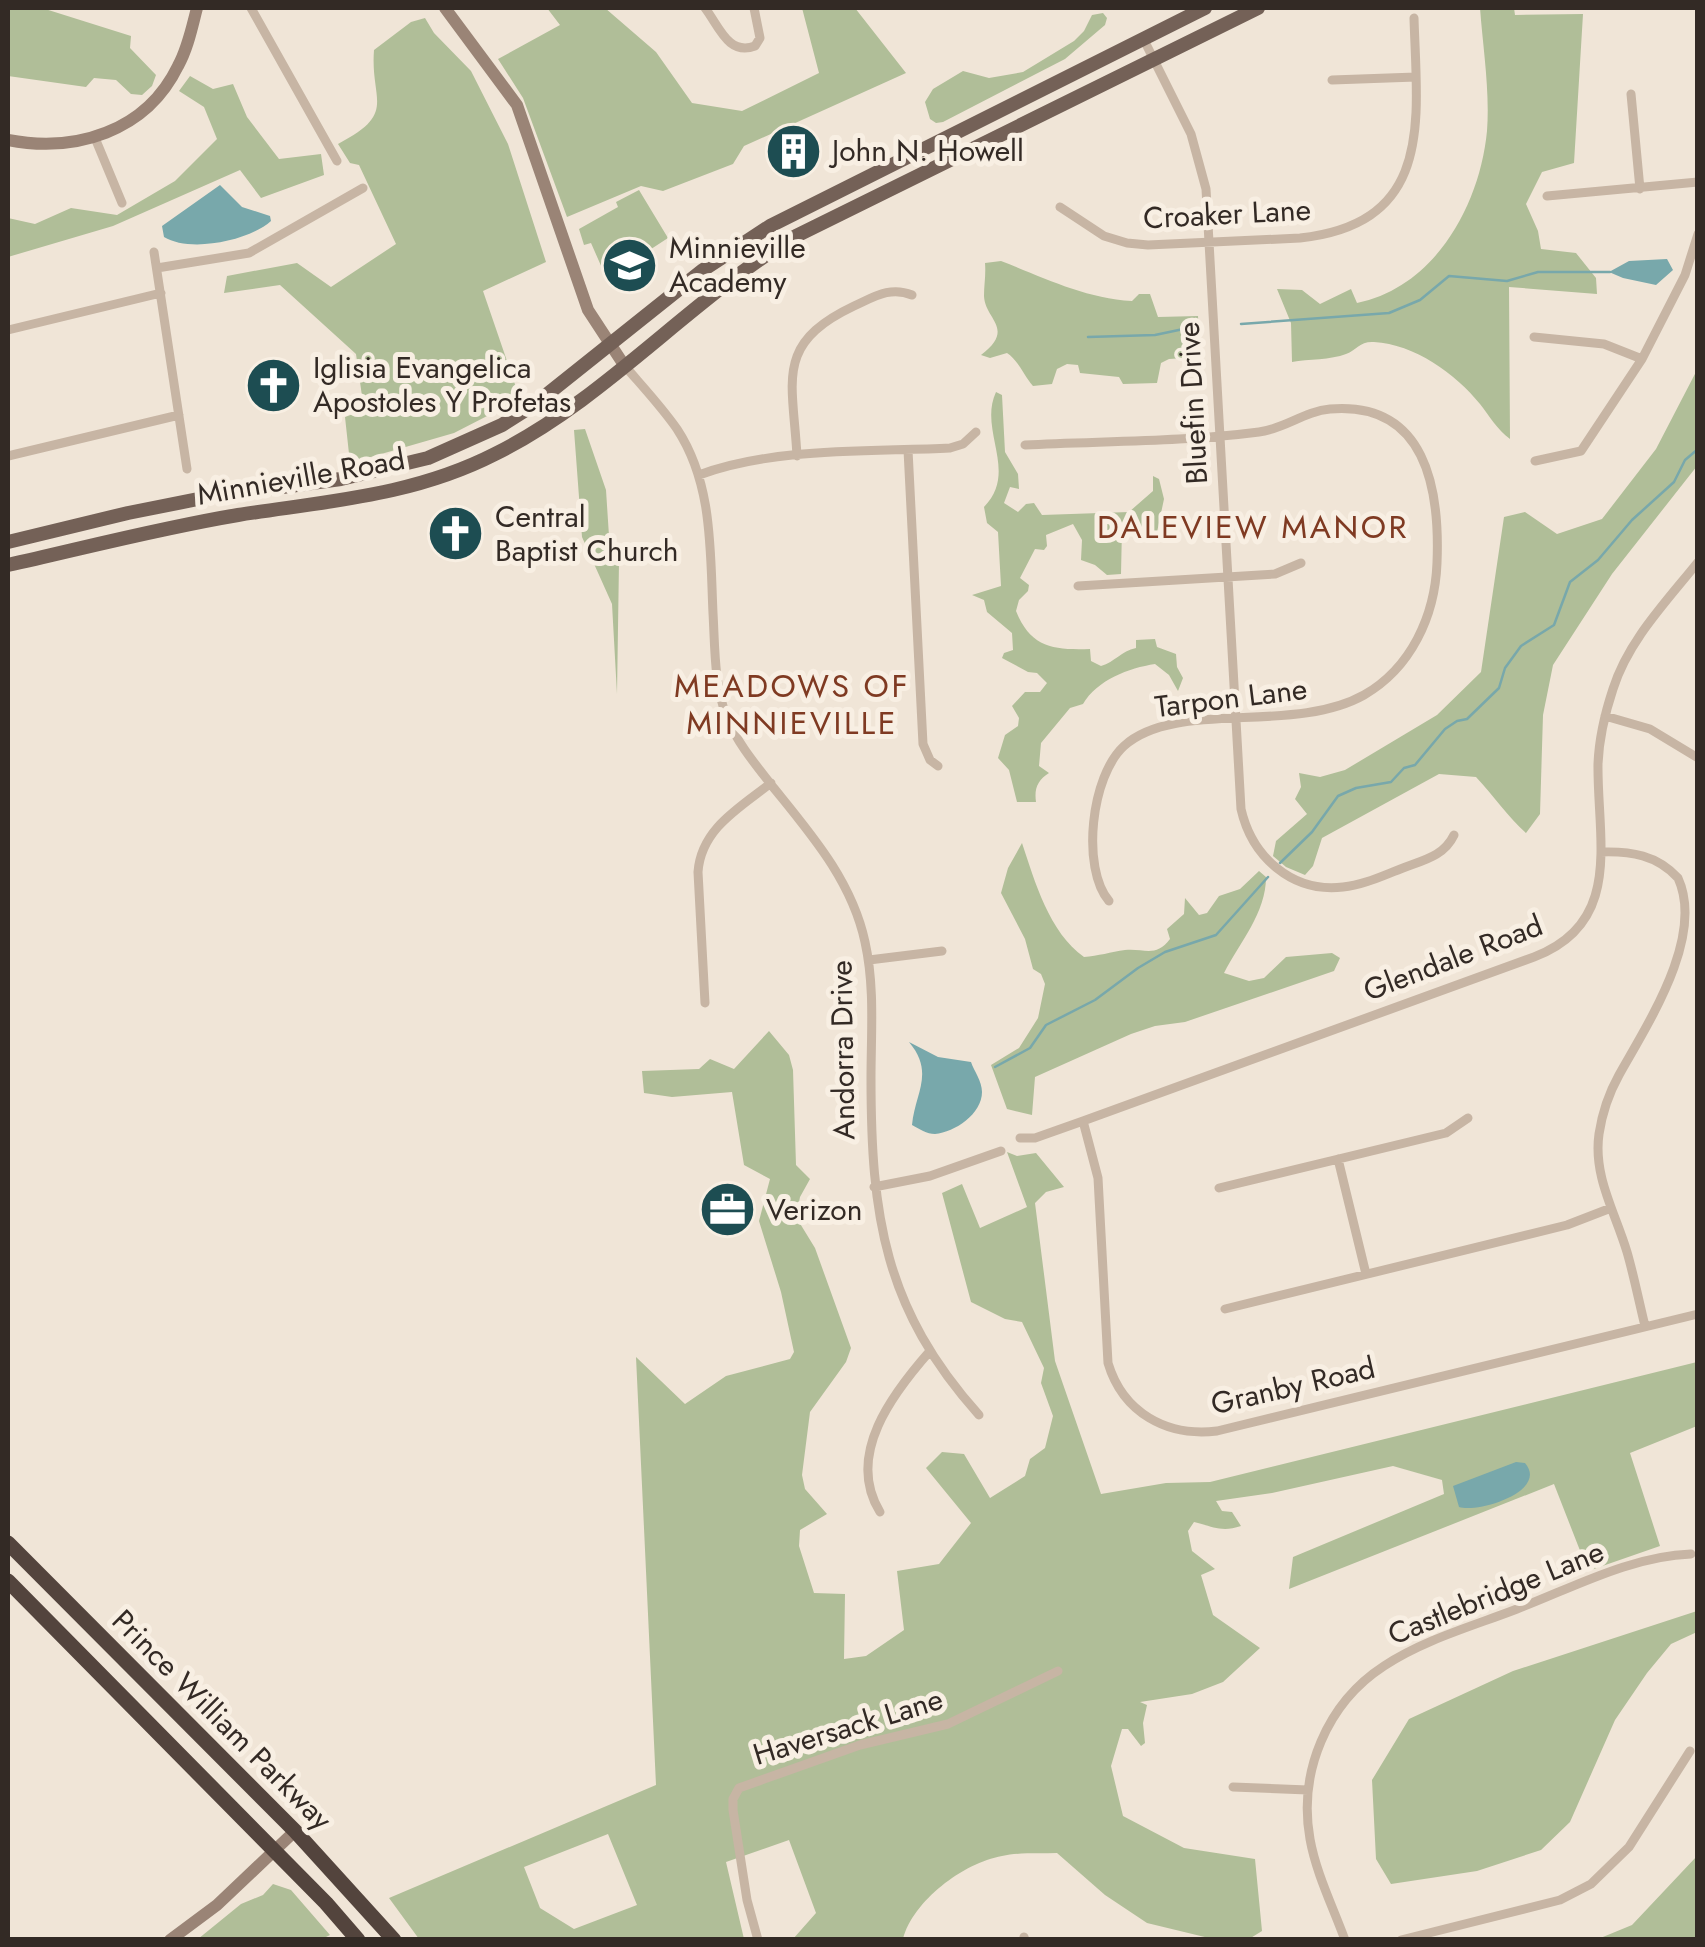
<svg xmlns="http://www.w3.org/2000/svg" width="1705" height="1947" font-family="Jost,sans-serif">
<rect width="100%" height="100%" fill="#f0e5d7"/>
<!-- green -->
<path fill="#b0be98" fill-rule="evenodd" d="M8 8H42L131 36 130 48 156 75 152 86 142 95 131 94 116 80 94 78 86 87 8 76Z
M547 8H605L656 52 692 103 742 111 819 73 802 8H855L906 73 744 146 733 164 663 191 641 186 567 217 523 98 498 59 560 25Z
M1480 8H1514L1515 15 1583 14 1574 163 1542 172 1526 204 1538 231 1541 249 1576 253 1596 278 1597 294 1509 287 1510 439C1497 429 1490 417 1480 404 1456 374 1414 344 1374 342 1360 341 1357 350 1346 354 1331 360 1308 359 1292 362L1291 323 1277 289 1302 290 1320 304 1351 289 1357 303C1435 287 1480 205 1487 131 1490 91 1483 48 1480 8Z
M1103 13 1107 18 1105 25 1065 59 943 122 936 123 930 119 925 102 933 89 963 71 989 78 1023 72 1074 41 1084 31 1092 15Z
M425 18 434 33 471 71 508 144 546 262 483 291 520 399 454 433 350 463 345 417 364 410 356 354 280 285 224 293 227 276 297 263 331 287 396 244 359 165 350 163 338 144C398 113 370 101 374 50L411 22Z
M190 76 213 89 233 84 247 117 279 159 321 154 324 175 261 198 240 170 113 226 8 257V218L35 224 71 208 117 215 175 181 217 139 204 107 179 91Z
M639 190 668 238 645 253 637 244 602 268 591 243 584 245 579 229 618 207 616 202Z
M1001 261C1045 278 1084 298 1132 301L1139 294H1150L1158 317 1198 316 1200 357 1169 359 1161 363 1157 383 1123 384 1119 377 1080 373 1078 365 1067 364 1057 369 1052 384 1033 386C1024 376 1018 360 1007 353L990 358 981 355C1016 328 985 320 984 296 984 285 986 275 985 263Z
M1697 370V466L1612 574 1553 665 1543 715 1540 814 1526 833C1509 818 1493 795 1476 777L1439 774 1322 838 1313 866 1305 875 1286 867 1273 856 1276 841 1307 814 1295 799 1301 787 1299 773 1320 777 1345 770 1437 715 1481 672 1504 517 1525 512 1557 534 1602 519 1656 449Z
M996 392 1002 395 1005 452 1018 474 1019 489 1010 487 1004 503 1018 512 1026 504 1034 503 1042 515 1129 512 1153 491V476L1159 479 1164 499 1156 537C1149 526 1134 526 1122 528L1121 574 1107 575 1095 565 1081 560 1082 540 1073 524 1046 535 1047 546 1044 550 1035 549 1020 578 1029 585 1028 591 1019 600 1016 611C1031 648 1053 650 1090 649L1091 661 1101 666C1115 662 1121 651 1136 648V640L1155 639 1157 647 1176 654 1177 667 1183 678 1178 691 1169 675 1155 664C1129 668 1097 680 1083 704L1070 708 1041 743 1039 766 1049 773C1038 780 1034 788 1036 802H1017L1009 770 998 758 1005 735 1018 726 1019 718 1012 706 1025 692H1040L1047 683 1037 673 1028 672 1002 658 1004 653 1013 650 1012 633 987 612 984 600 972 595 1001 586 998 532 987 523 984 507C1019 471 978 431 996 392Z
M585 429 606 490 609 536 619 562 617 694 612 604 582 537 574 430Z
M1022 843C1035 882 1049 932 1084 957 1098 956 1111 952 1125 950 1144 948 1156 958 1170 939L1167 929 1184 914 1185 898 1199 915 1207 913 1219 896 1240 889 1259 871 1266 877C1266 913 1240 942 1224 973L1249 981 1264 978 1286 957 1332 953 1340 958 1334 971 1185 1022 1155 1026 1131 1034 1035 1077 1032 1115 1007 1109 991 1065 1019 1048 1038 1018 1045 984 1041 974 1033 969 1025 939 1001 893 1008 868Z
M769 1031 789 1055 793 1070 796 1165 810 1179 800 1197 796 1217 815 1248 851 1348 846 1362 810 1412 802 1475 805 1489 827 1514 800 1530 799 1546 814 1593 845 1594 844 1659 866 1656 904 1630 897 1571 939 1564 971 1523 926 1468 942 1452 964 1454 990 1498 1025 1476 1030 1459 1045 1448 1053 1416 1041 1383 1044 1368 1022 1322 1005 1319 971 1302 942 1193 962 1184 980 1228 1027 1207 1007 1152 1017 1156 1036 1153 1064 1187 1046 1192 1035 1203 1055 1361 1101 1494 1166 1483 1210 1482 1697 1362V1426L1630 1453 1660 1546 1588 1571 1554 1484 1289 1589 1293 1557 1444 1494 1442 1480 1393 1466 1272 1493 1216 1501 1222 1511 1232 1512 1241 1526C1221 1533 1212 1526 1194 1522L1188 1531 1192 1551 1215 1569 1201 1575 1213 1615 1260 1648 1223 1682 1192 1694 1140 1702 1147 1705 1143 1723 1145 1743 1141 1746 1128 1729H1122L1111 1766 1123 1816 1184 1848 1255 1859 1262 1931 1249 1939H1213L1147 1923 1105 1895 1057 1853C1039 1854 1019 1852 1002 1856 963 1863 913 1901 903 1939H793L816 1913 789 1840 726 1862 744 1939H419L389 1898 656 1785 636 1357 685 1404 726 1376 790 1359 794 1352 781 1292 759 1221 770 1179 744 1165 732 1092 672 1097 644 1093 642 1071 699 1069 710 1059 734 1069ZM608 1834 637 1905 574 1929 540 1908 524 1867Z
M1697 1611V1632L1671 1644 1647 1673 1615 1720 1570 1822 1541 1850 1477 1871 1391 1884 1376 1859 1372 1780 1409 1719 1513 1671Z
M1697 1856V1939H1598L1632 1925Z
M273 1884 291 1890 330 1935 320 1940 198 1939 241 1904 263 1895Z"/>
<!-- water -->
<path fill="#78a8ab" d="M220 185 242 207 270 216 271 221C249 241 190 253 164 237L162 226Z
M1667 259 1673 270 1656 285 1623 278 1609 272 1629 261Z
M909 1042 938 1057 971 1062C974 1071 982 1081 982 1092 982 1114 955 1132 935 1134 927 1134 919 1129 912 1125 915 1093 935 1073 909 1042Z
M1516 1462 1525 1463C1549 1491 1479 1513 1459 1507L1453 1486Z"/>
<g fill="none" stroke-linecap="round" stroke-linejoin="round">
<!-- stream -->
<path stroke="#78a8ab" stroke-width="2.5" d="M1241 324 1389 313 1420 300 1449 276 1507 281 1538 272H1610
M1088 337 1155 335 1193 327
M1280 863 1312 832 1338 796 1356 788 1391 782 1404 768 1415 765 1445 729 1457 721 1467 719 1499 688 1505 668 1521 646 1554 625 1570 582 1598 560 1632 520 1674 482 1685 460 1698 449
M995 1067 1030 1048 1046 1025 1095 1000 1138 968 1165 952 1216 935 1268 877"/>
<!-- street -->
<path stroke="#c7b5a4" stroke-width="9" d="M251 8 337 161
M705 8C719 26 728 56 755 46L760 38 754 8
M1143 38 1191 134 1206 189 1241 809C1252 857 1292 893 1343 887 1364 885 1384 875 1403 868 1424 860 1444 856 1454 835
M1332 80 1416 77
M1631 94 1640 189
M95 138 122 203
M1547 196 1698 182
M1060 207 1104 236 1127 243 1148 245 1300 238C1435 223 1417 120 1414 18
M154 252 187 469
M157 268 249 253 363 188
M8 330 161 293
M1534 337 1604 344 1642 359
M624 365C642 386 661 406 677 429 713 484 710 550 713 613 715 648 714 685 727 718 738 744 756 765 773 787 811 834 852 881 865 942 875 987 871 1033 871 1078 871 1215 884 1309 979 1415
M1025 445C1102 441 1182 442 1259 432 1284 429 1305 411 1330 409 1426 401 1440 489 1437 563 1435 616 1411 668 1364 695 1293 735 1176 699 1124 746 1091 776 1081 868 1109 901
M908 450 923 744 930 760 938 766
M8 456 179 415
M797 456C793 380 774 344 854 306 874 297 890 286 912 295
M1535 461 1581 451 1642 359 1685 275 1698 234
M699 475C774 447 870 452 950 448L963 444 976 432
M1078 586 1275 574 1301 563
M1605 716 1650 729 1698 758
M1601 852C1631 851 1657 855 1678 878 1705 937 1648 1023 1619 1075 1609 1093 1602 1114 1599 1134 1593 1176 1615 1212 1627 1252 1634 1276 1639 1302 1645 1326
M869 960 942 951
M705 1003 698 872C701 829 739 808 771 783
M1083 1121 1098 1178 1108 1363C1123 1413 1167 1437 1217 1431L1698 1314
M1020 1138H1035L1083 1121 1534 957C1624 923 1597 839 1598 764 1599 739 1605 713 1613 689 1628 641 1666 602 1698 562
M1338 1159 1366 1274
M874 1187 930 1176 1001 1151
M1219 1188 1446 1133 1468 1118
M1225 1309 1567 1225 1611 1208
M880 1512C845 1455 893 1393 930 1351
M1233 1787 1308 1790
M1024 1937 1025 1940
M758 1940 747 1900 733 1810V1799L739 1788 860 1745 948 1724 1058 1671
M1345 1940C1333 1907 1316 1873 1310 1839 1298 1772 1327 1703 1384 1666 1423 1640 1473 1626 1517 1609 1572 1588 1631 1556 1691 1554
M1401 1940 1560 1900 1591 1884 1629 1847 1690 1751"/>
<!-- secondary -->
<path stroke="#9a8476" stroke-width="12" d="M445 8 517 105 588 310 624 365
M8 140C75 153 146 132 178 66 188 48 192 27 197 8
M170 1940 217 1905 295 1831"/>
<!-- primary -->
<path stroke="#746157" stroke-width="14" d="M8 542 128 513 203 498 341 479 428 458 502 425 535 404 703 270 770 226 1205 8
M8 565C84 548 160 528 238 515 327 501 413 496 495 454 606 399 689 300 796 236L1258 8"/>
<!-- highway -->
<path stroke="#53443d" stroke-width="15" d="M8 1543 295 1831 394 1940
M8 1581 326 1903 358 1940"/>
</g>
<!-- icons -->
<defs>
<symbol id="building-disc" viewBox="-11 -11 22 22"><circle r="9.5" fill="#1d4d52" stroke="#f8efe3"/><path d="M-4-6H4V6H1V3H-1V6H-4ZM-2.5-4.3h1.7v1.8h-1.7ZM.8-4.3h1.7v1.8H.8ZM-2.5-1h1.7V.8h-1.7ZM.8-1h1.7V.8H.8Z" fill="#fff"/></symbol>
<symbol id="school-disc" viewBox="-11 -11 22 22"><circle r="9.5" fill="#1d4d52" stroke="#f8efe3"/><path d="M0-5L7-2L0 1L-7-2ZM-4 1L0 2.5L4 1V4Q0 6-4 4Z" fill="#fff"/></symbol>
<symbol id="church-disc" viewBox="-11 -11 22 22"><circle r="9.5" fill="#1d4d52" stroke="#f8efe3"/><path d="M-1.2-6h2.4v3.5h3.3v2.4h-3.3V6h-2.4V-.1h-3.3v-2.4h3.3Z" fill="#fff"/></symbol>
<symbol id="office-disc" viewBox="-11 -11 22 22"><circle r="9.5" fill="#1d4d52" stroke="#f8efe3"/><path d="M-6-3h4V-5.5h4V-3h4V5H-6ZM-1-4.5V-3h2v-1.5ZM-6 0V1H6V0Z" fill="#fff"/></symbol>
</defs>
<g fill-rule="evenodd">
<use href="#building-disc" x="762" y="120" width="63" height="63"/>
<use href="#school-disc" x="598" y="234" width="63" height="63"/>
<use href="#church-disc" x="242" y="354" width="63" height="63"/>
<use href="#church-disc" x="424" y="502" width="63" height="63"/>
<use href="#office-disc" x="696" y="1178" width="63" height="63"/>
</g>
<g text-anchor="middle" stroke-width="10" stroke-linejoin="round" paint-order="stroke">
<!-- poi labels -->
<g font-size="30" fill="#332a25" stroke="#f8efe3" text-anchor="start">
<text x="832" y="161">John N. Howell</text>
<text x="669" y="258">Minnieville<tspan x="669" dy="34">Academy</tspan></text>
<text x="313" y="378">Iglisia Evangelica<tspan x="313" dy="34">Apostoles Y Profetas</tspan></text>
<text x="495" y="527">Central<tspan x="495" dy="34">Baptist Church</tspan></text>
<text x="766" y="1220">Verizon</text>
</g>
<!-- street labels -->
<g font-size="30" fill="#332a25" stroke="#f8efe3">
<text transform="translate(1227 214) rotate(-3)" y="10">Croaker Lane</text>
<text transform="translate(1193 403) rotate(-93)" y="10">Bluefin Drive</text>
<text transform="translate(301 477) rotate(-10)" y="10">Minnieville Road</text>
<text transform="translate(1231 698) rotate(-7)" y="10">Tarpon Lane</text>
<text transform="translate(1453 958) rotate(-21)" y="10">Glendale Road</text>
<text transform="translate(843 1050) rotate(-91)" y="10">Andorra Drive</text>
<text transform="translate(1293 1386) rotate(-13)" y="10">Granby Road</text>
<text transform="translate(1496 1593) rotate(-22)" y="10">Castlebridge Lane</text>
<text transform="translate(222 1720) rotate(45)" y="10">Prince William Parkway</text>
<text transform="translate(848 1727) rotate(-17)" y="10">Haversack Lane</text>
</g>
<!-- neighbourhood labels -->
<g font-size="32" letter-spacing="2.5" fill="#7f3a22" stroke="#f8efe3">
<text x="1253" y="538">DALEVIEW MANOR</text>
<text x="792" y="697">MEADOWS OF<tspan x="792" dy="37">MINNIEVILLE</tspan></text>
</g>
</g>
<!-- border -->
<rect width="1705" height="1947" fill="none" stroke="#332a25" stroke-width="20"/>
</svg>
